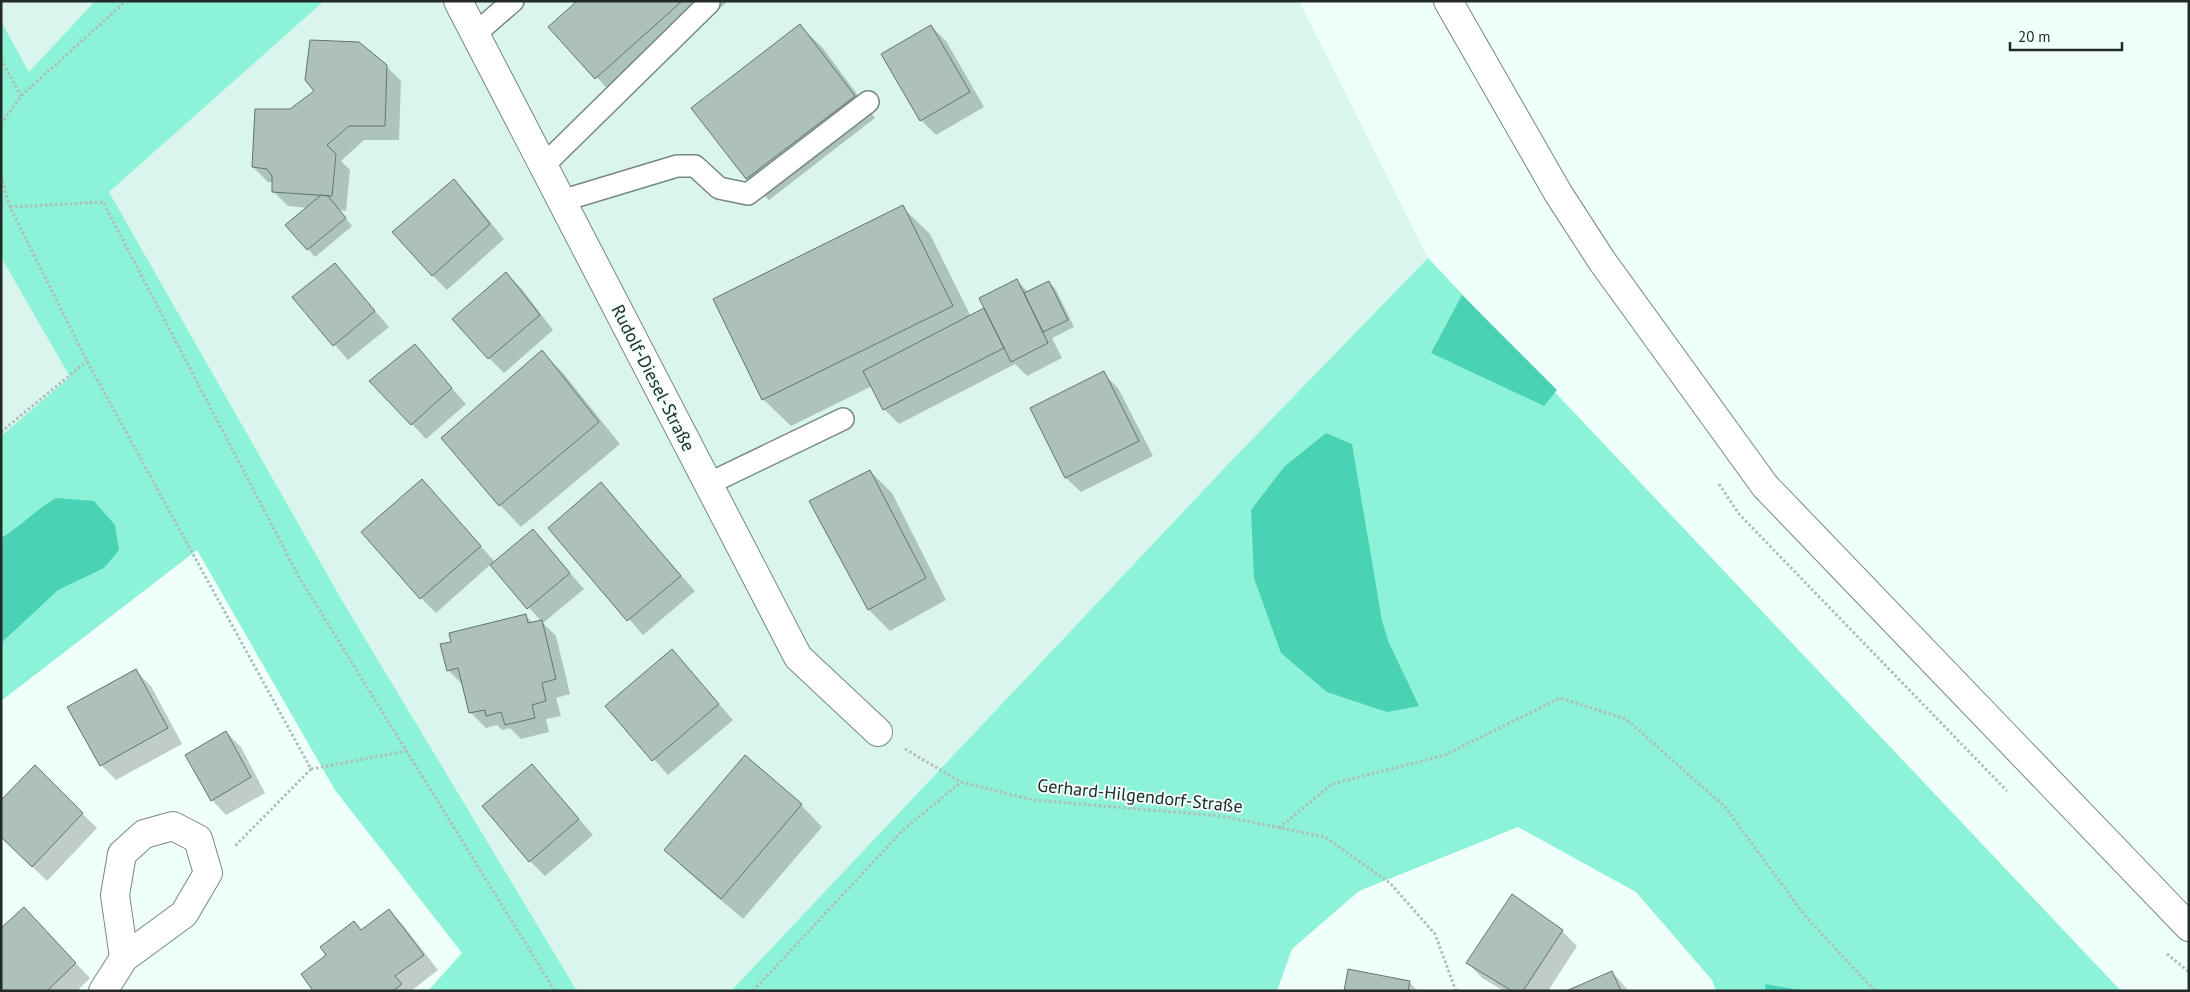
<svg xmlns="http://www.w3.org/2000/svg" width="2190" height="992" font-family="'PT Sans',sans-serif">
<rect width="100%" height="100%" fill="#effffa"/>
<!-- built -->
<path fill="#d9f5ed" d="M1 1H95L29 72 1 21Z
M324 1H1299L1428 258 1233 459 731 991H577L343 602 109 192Z
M1 257 70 377 1 436Z"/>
<!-- green -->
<path fill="#8cf2d8" d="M95 1H324L109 192 343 602 577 991H428L462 953 335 790 197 550 1 701V436L70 377 1 257V21L29 72Z
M1428 258 2121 991H1716L1712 980 1636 892 1518 827 1359 891 1292 949 1277 991H731L1233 459Z"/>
<!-- water -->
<path fill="#4ad2b4" d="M1462 295 1557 390 1544 406 1431 353Z
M1326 433 1352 444 1382 621 1389 643 1419 706 1387 712 1327 692 1281 653 1254 578 1251 510 1284 467Z
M56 498 94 501 115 525 119 550 104 568 58 590 1 643V538C21 527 36 509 56 498Z
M1765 984 1804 991H1766Z"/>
<!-- shadow -->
<path fill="#0003" d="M579 1H728L618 100 550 27Z
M800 26 822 47 875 118 769 200 747 178 693 108Z
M931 26 946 41 984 107 936 135 921 120Z
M386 66 401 81 399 140H364L341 161 350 170 346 211 339 210 352 226 315 257 287 225 308 208 288 206 273 191V182H268L253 167 291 110Z
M454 181 469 196 504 239 447 290 432 275Z
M902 207 930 234 971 317 986 309 1017 281 1028 292 1049 282 1056 290 1074 327 1052 338 1062 358 1027 376 1015 364 899 424 884 409 872 386 791 426 763 399Z
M335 265 389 327 348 360 294 297Z
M506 273 521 288 553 330 504 373 489 358Z
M414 346 466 404 426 439 412 424Z
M542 352 563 373 620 444 521 527 500 505 443 438Z
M1103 373 1118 388 1153 456 1081 492 1066 478Z
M870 471 892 493 946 600 890 631 869 610Z
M422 480 495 562 533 531 584 589 543 623 556 636 570 694 556 698 561 716 546 719 549 732 521 739 510 728 502 730 497 725 486 728 471 713 463 685 448 670 525 616 533 623 541 621 491 564 436 613 421 598Z
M601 484 695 591 643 635 549 528Z
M672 651 733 720 668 775 607 706Z
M136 671 151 686 182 744 116 780 101 765Z
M226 732 241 747 265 793 226 815 212 800Z
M745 757 801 805 822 827 743 919 687 871 665 850Z
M532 765 593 835 545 876 530 861Z
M35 767 97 828 47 881 1 836Z
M1513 895 1562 931 1577 946 1548 991H1504L1482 978 1468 963Z
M388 910 403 925 438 970 411 991H315L328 955 354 922 362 931Z
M38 924 90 978 77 991H1Z
M1612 972 1629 991H1569Z
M1409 982 1418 991H1345Z"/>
<!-- building -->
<path fill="#adc0ba" stroke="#62746f" d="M577 1H682L595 79 548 27Z
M800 24 855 96 746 179 691 108Z
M931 25 970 92 920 121 881 54Z
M310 40 359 42 387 65 385 126H349L327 145 336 154 332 196 272 192V176L267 169 252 167 255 109H290L314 91 305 80Z
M454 179 490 224 432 276 392 232Z
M321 195 328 196 346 218 307 250 285 225Z
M903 205 953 306 762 400 713 299Z
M335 263 375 311 333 346 292 297Z
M506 272 540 315 488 359 452 319Z
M1017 279 1048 343 1011 362 979 298Z
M1049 281 1068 320 1043 332 1024 293Z
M984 308 1004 348 883 410 863 371Z
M415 344 452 388 411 425 369 381Z
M542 350 599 422 499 506 441 438Z
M1104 371 1139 441 1065 478 1030 408Z
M870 470 926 578 868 610 809 501Z
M422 479 481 546 420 599 361 532Z
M601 482 681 576 627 621 548 528Z
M533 529 570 573 527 609 490 565Z
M526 614 528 623 542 620 556 679 542 683 546 701 532 705 535 718 505 725 501 712 486 716 485 710 469 713 458 668 447 671 440 644 451 642 449 633Z
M672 649 719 704 652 761 605 706Z
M136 669 168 728 100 766 67 707Z
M226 731 251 777 211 801 185 755Z
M745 755 802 804 721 899 664 850Z
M532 764 579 819 529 862 482 806Z
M35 765 83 813 32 867 1 837V800Z
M1512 894 1563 930 1523 991H1512L1466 963Z
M24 907 76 963 47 991H1V928Z
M389 909 424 955 395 976 402 984 393 991H313L301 974 326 955 320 947 354 921 361 930Z
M1348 969 1410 981 1408 991H1344Z
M1612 971 1621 991H1566Z"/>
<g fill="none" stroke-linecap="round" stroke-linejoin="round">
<defs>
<path id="lane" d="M475 34 513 1
M543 166 709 3
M561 201 677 166H695L719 188 748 194 868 102
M708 484 843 419"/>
<path id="street" d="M458 1 798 657 878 732
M103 991 124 958 184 914 208 873 198 839 173 826 144 834 122 854 115 895 124 958"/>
<path id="secondary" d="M1448 1 1558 193 1602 261 1765 486 2189 927"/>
</defs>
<!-- lane casing -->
<use href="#lane" stroke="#778883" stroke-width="24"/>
<!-- street casing -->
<use href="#street" stroke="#778883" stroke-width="30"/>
<!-- secondary casing -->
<use href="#secondary" stroke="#778883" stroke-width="30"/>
<!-- path -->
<path stroke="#b0beb9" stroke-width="3" stroke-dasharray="2.5 2.5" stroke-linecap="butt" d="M1 59 21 96
M1 124 21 96 126 1
M1 176 10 207 87 361 311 769 235 846
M10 207 103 202 299 577 555 991
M1 432 87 361
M1719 484 1739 514 2007 791
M905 749 961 782 1033 800 1221 816 1325 837 1390 883 1435 934 1456 991
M311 769 406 751
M1279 828 1332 784 1445 755 1560 698 1626 719 1725 807 1806 917 1875 991
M2167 954 2189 972
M753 991 903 830 961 782"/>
<!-- lane -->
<use href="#lane" stroke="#fff" stroke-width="21"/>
<!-- street -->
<use href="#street" stroke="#fff" stroke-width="28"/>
<!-- secondary -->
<use href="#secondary" stroke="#fff" stroke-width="28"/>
</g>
<g text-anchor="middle" stroke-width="4" stroke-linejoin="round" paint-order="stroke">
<!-- street labels -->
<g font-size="18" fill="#222a27" stroke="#effffa">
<text transform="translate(653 378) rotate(63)" y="6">Rudolf-Diesel-Straße</text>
<text transform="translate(1140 796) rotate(6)" y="6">Gerhard-Hilgendorf-Straße</text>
</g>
</g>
<!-- border -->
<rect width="2190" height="992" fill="none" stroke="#222a27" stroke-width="5"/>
<!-- scale -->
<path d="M2010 42v8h112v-8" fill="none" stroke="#222a27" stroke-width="2.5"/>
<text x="2018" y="42" font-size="15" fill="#222a27" stroke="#effffa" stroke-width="4" paint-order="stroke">20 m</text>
</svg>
